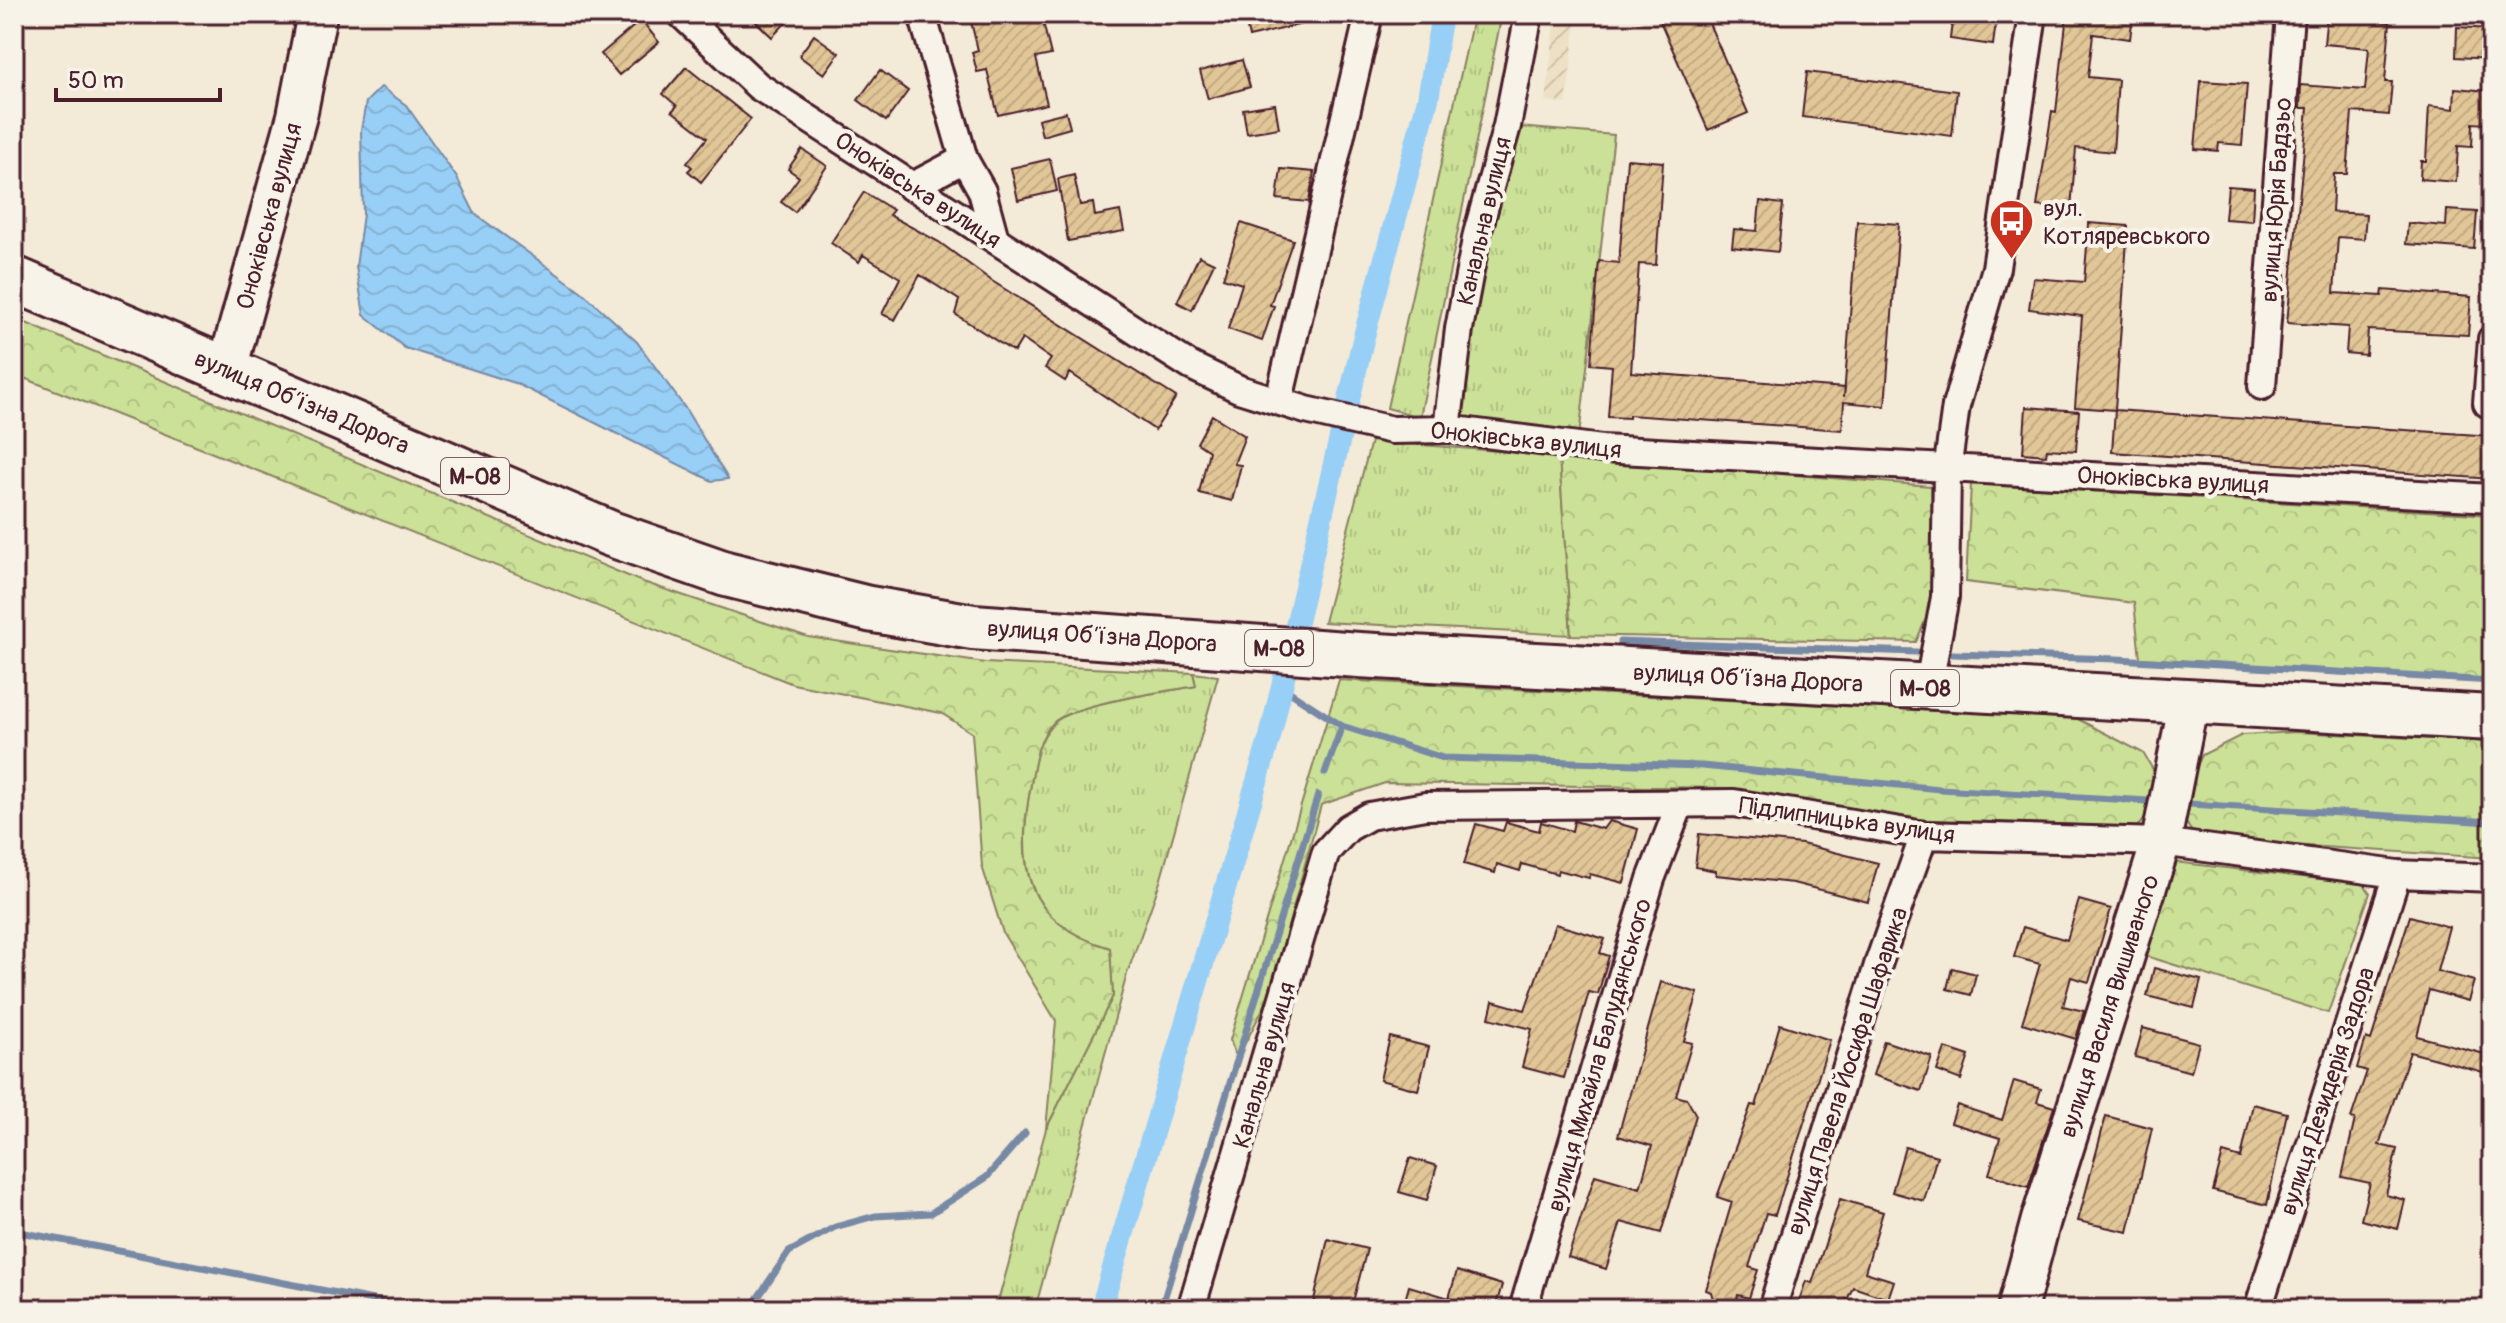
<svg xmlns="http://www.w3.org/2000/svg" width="2506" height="1323" font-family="Pangolin,sans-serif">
<defs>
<pattern id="industrial-furrows" width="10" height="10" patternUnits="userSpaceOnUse" patternTransform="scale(2)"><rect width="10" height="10" fill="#eee0c4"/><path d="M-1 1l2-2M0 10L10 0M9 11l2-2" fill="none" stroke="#cec0a9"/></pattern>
<pattern id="grass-tufts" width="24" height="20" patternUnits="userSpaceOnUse" patternTransform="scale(2)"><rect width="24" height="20" fill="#cbe197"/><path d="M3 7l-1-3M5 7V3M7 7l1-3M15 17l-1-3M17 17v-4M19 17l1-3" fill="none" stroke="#b0c182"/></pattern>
<pattern id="forest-crowns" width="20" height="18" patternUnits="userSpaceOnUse" patternTransform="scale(2)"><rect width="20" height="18" fill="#cbe197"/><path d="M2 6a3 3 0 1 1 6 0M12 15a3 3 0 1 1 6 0" fill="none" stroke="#b0c182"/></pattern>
<pattern id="water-waves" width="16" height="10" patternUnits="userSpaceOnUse" patternTransform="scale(2)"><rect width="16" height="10" fill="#97cff6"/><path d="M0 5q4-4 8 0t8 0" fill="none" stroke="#84b1d3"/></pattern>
<pattern id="building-hatch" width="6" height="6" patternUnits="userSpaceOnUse" patternTransform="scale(2)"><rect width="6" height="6" fill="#e1c797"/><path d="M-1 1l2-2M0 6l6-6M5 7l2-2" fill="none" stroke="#c3aa82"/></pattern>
</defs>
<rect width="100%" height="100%" fill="#f3ead8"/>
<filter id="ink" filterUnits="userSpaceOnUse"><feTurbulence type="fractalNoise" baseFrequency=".0125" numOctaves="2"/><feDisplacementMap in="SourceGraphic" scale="16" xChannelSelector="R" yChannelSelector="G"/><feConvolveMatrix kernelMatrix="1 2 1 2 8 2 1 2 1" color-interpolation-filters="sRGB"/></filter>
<g filter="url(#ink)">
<!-- industrial -->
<path fill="url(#industrial-furrows)" d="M1556 14H1577L1566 104 1546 101Z"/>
<!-- grass -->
<path fill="url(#grass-tufts)" stroke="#8a8061" stroke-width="2" d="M1474 14H1502L1420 417 1387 408Z
M1507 126 1614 135 1578 445 1447 429Z
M1371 441 1559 456 1571 635 1324 622Z
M1193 673 1218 676 1160 882 1127 974 1035 1309H996L1046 1129 1113 996 1110 948C1023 923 1016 863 1031 784 1035 761 1037 740 1054 723 1074 703 1165 692 1196 686Z"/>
<!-- forest -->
<path fill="url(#forest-crowns)" stroke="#8a8061" stroke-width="2" d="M14 318 640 581 808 637 985 663 1193 673 1196 686C1165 692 1075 703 1054 722 1037 739 1035 761 1031 784 1016 863 1022 923 1110 948L1113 996 1046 1129 1056 1021 1003 933 982 866 972 733 941 713 793 684 14 374Z
M1559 456 1931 486 1934 600 1916 642 1571 635Z
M1971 484 2492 515V680L2140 658 2134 603 1966 582Z
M1339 680 2076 718 2143 753 2158 778V809L2136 827 1903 819 1723 788 1385 783 1321 805 1269 997 1237 1059 1230 1040Z
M2296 732 2492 742V858L2199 839C2168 811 2188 787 2202 755L2242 735Z
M2174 862 2364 884 2370 893 2328 1013 2143 955Z"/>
<!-- water -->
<path fill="url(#water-waves)" stroke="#7889a5" stroke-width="2" d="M381 87 406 105 457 178 475 214 582 292 637 342 685 408 728 479 712 481 515 383 405 348 364 315 356 267 363 214 361 130 366 102Z"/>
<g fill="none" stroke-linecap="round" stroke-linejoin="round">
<!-- stream -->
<path stroke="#7889a5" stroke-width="7" d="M1620 642 1917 652
M1953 654 2117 659 2492 681
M1282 687 1342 726 1443 758 1702 766 1940 789 2149 801
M1325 773 1342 726
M2189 804 2492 822
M14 1236 25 1233 420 1309
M750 1309 789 1252 835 1227 875 1216 931 1213 987 1177 1025 1133
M1161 1309 1318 795"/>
<!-- canal -->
<path stroke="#97cff6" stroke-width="22" d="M1101 1309 1270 737 1363 340 1428 99 1442 14"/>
</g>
<!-- building -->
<path fill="url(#building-hatch)" stroke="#4a1f2b" stroke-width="2" d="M748 14H794L772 37Z
M969 14H1041L1051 55 1036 58 1047 104 998 115 987 70 977 72 972 52 978 50Z
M1244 14H1315V21L1249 37Z
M1677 14H1705L1748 113 1708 130 1660 21Z
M1953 14H1997L1993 45 1950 39Z
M2067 14H2133L2130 39 2093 34 2088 77 2118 80 2113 152 2076 148 2071 209 2037 206 2052 111 2056 112Z
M2327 14H2358L2357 20 2390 22 2385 82H2392L2389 115 2352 112 2347 174H2334L2332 212 2366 214 2364 239 2338 237 2334 293 2382 296 2383 290 2471 297 2468 335 2368 330 2366 355 2346 353 2348 327 2287 323 2308 108H2300L2301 85 2365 90 2369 48 2324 44Z
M641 20 659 42 619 75 601 54Z
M2457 27 2492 29 2491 59 2456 57Z
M814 35 839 53 824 74 799 56Z
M1242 60 1250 87 1208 99 1200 71Z
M686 67 751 119 701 182 688 171 692 167 687 163 707 138 672 111 677 106 663 94Z
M880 70 908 91 886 121 858 100Z
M1807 72 1957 91 1952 136 1802 117Z
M2201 81 2247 84 2242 145 2219 143 2218 151 2195 149Z
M2455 88 2488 91 2485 124 2473 123 2472 147 2458 146 2456 182 2420 179 2421 161H2426L2429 106 2454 109Z
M1275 104 1279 128 1247 133 1243 109Z
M1066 112 1070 128 1042 136 1038 119Z
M802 149 827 166 795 212 781 202 799 177 788 169Z
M1050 159 1057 191 1018 200 1011 168Z
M1627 159 1663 162 1656 265 1639 264 1631 372 1845 388 1844 397 1857 221 1899 224 1885 406 1844 402 1842 430 1629 415V418L1608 417 1612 366 1591 364 1597 285 1599 261 1619 263Z
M1281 169 1314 172 1309 202 1277 199Z
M1074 175 1080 205 1093 203 1095 216 1120 211 1124 231 1068 241 1058 179Z
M2228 186 2254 188 2252 221 2225 219Z
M864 192 893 210 889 215 939 242 992 281 1176 397 1155 430 1070 373 1065 381 1045 368 1051 359 1022 339 1014 352 955 314 959 300 920 275 895 320 882 314 900 278 863 255 859 262 831 243Z
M1760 201 1783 204 1778 252 1732 247 1734 229 1757 231Z
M2447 210 2477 212 2474 249 2406 244 2408 223 2446 226Z
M1241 223 1293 240 1270 305 1274 306 1262 341 1228 329 1242 284 1223 278Z
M2089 223 2128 226 2115 410 2492 436V479L2112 452 2115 410 2075 407 2082 316 2029 309 2033 278 2084 282Z
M1199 256 1214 263 1192 310 1177 302Z
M2026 407 2079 411 2076 451 2047 449 2046 455 2023 453Z
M1212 415 1245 436 1234 464 1241 465 1232 501 1199 493 1209 451 1197 443Z
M1574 821 1603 829 1609 821 1638 829 1624 883 1590 874 1589 878 1558 870 1557 874 1522 864 1520 871 1497 864 1495 873 1464 864 1476 824 1503 831 1506 822 1539 831 1541 822 1572 831Z
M1699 834 1802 844 1878 863 1868 902 1793 883 1716 875V871L1695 867Z
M2079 900 2111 909 2089 982 2071 977 2063 1006 2084 1011 2076 1039 2022 1023 2040 964 2014 957 2023 927 2067 940Z
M2410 916 2449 927 2437 971 2474 981 2468 1001 2429 990 2417 1036 2492 1056 2487 1073 2410 1052 2379 1145 2397 1149 2386 1195 2405 1200 2398 1229 2361 1220 2370 1183 2342 1177 2355 1119 2351 1118 2367 1071 2357 1068 2366 1038 2371 1040Z
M1555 924 1605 939 1600 953 1609 956 1598 994 1589 992 1564 1078 1522 1067 1532 1029 1489 1018 1493 1001 1525 1010Z
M1952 968 1976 974 1971 995 1947 989Z
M2154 968 2201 980 2194 1008 2147 996Z
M1661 982 1698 993 1684 1041 1692 1043 1676 1096 1687 1099 1696 1115 1661 1233 1621 1222 1606 1269 1568 1257 1595 1175 1640 1188 1652 1146 1618 1136Z
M1780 1024 1830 1040 1775 1215 1766 1213 1749 1267 1758 1270 1749 1298 1738 1295 1735 1306 1713 1299 1711 1292 1706 1290 1732 1202 1717 1197 1751 1105 1756 1106Z
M2143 1028 2199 1043 2191 1072 2135 1057Z
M1390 1037 1429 1047 1418 1090 1380 1080Z
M1884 1041 1932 1057 1921 1091 1873 1075Z
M1945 1048 1969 1056 1961 1080 1937 1071Z
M2014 1081 2041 1089 2037 1102 2054 1107 2028 1187 1989 1174 2000 1138 1951 1123 1957 1105 2002 1120Z
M2253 1104 2287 1113 2267 1205 2213 1191 2223 1153 2241 1158Z
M2106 1116 2152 1128 2128 1232 2078 1221Z
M1905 1147 1937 1156 1924 1201 1892 1192Z
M1410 1158 1437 1166 1427 1200 1399 1192Z
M1840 1199 1883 1212 1865 1272 1894 1281 1888 1299 1853 1287 1843 1309H1796L1806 1281 1812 1283Z
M1328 1239 1367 1249 1351 1309H1312Z
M1457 1271 1502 1285 1495 1309H1420L1404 1304 1409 1286 1449 1298Z"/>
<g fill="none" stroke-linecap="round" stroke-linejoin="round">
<defs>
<path id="street" d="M681 14 758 86 1147 338 1191 366 1239 389 1306 410 1392 430 1447 429 1602 449 2492 498
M922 14 964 159 982 191 995 239
M911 187 964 159
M2262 386 2290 14
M1279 400 1369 14
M2487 403 2492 339
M1447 429 1459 329 1477 234 1507 126 1529 14
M1928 689 1945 597 1947 471 1956 406 1996 268 2033 14
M1191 1309 1326 852 1348 828 1369 816 1425 806 1734 803 1924 835 2161 842 2397 874 2492 878
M1523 1309 1651 879 1680 804
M1772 1309 1879 962 1924 835
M2258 1309 2397 874"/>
<path id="secondary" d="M227 369 297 116 317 14
M2017 1309 2041 1220 2161 842 2189 700"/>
<path id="highway" d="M14 279 611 534 726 574 869 609 973 627 1359 655 2492 718"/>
</defs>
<!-- street casing -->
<use href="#street" stroke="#4a1f2b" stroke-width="32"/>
<!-- secondary casing -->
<use href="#secondary" stroke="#4a1f2b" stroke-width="44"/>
<!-- highway casing -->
<use href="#highway" stroke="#4a1f2b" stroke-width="50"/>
<!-- street -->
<use href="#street" stroke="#f7f3e8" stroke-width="26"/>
<!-- secondary -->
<use href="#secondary" stroke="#f7f3e8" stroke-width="38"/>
<!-- highway -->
<use href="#highway" stroke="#f7f3e8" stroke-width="44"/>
</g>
</g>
<!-- icons -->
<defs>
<symbol id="bus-pin" viewBox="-11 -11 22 30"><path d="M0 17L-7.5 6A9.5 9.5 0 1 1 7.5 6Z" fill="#c8321e" stroke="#f7f3e8"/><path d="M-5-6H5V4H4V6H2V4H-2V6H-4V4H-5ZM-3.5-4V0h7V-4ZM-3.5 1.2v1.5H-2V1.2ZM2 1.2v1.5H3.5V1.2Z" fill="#fff"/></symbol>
</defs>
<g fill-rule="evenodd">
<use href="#bus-pin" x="1986" y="196" width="51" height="69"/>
</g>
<g text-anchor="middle" stroke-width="8" stroke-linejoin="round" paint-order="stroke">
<!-- shield labels -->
<g fill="#f7f3e8" stroke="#7e5f64" stroke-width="2">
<rect x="441" y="458" width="68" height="36" rx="6"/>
<rect x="1245" y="630" width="68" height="36" rx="6"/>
<rect x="1891" y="670" width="68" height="36" rx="6"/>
</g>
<g font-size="22" font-weight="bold" fill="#4a1f2b">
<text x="475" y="484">М-08</text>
<text x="1279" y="656">М-08</text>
<text x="1925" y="696">М-08</text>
</g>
<!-- street labels -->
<g font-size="24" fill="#4a1f2b" stroke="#f7f3e8">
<text transform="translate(918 190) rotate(33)" y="8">Оноківська вулиця</text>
<text transform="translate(2276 200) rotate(-86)" y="8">вулиця Юрія Бадзьо</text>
<text transform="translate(269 216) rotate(-75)" y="8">Оноківська вулиця</text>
<text transform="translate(1484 221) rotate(-77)" y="8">Канальна вулиця</text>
<text transform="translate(302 402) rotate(23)" y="8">вулиця Обʼїзна Дорога</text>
<text transform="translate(1526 440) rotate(6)" y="8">Оноківська вулиця</text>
<text transform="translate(2173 480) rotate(3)" y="8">Оноківська вулиця</text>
<text transform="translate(1102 636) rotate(4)" y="8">вулиця Обʼїзна Дорога</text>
<text transform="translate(1748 678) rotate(3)" y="8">вулиця Обʼїзна Дорога</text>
<text transform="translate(1847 820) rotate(8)" y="8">Підлипницька вулиця</text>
<text transform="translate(2109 1006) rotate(-72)" y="8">вулиця Василя Вишиваного</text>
<text transform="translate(1599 1055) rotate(-74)" y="8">вулиця Михайла Балудянського</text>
<text transform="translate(1264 1065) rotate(-74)" y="8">Канальна вулиця</text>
<text transform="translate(1847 1071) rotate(-72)" y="8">вулиця Павела Йосифа Шафарика</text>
<text transform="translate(2327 1091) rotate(-72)" y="8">вулиця Дезидерія Задора</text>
</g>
<!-- poi labels -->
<g font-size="24" fill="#4a1f2b" stroke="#f7f3e8" text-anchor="start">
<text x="2043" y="216">вул.<tspan x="2043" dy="28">Котляревського</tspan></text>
</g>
</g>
<!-- margin -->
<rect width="2506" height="1323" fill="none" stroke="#f7f3e8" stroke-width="48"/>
<rect x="24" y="24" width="2458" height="1275" fill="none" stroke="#4a1f2b" stroke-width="3" filter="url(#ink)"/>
<!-- scale -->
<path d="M56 88v12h164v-12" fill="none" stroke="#4a1f2b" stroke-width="4"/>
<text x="68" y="88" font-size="24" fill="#4a1f2b" stroke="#f7f3e8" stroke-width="6" paint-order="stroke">50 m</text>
</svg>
